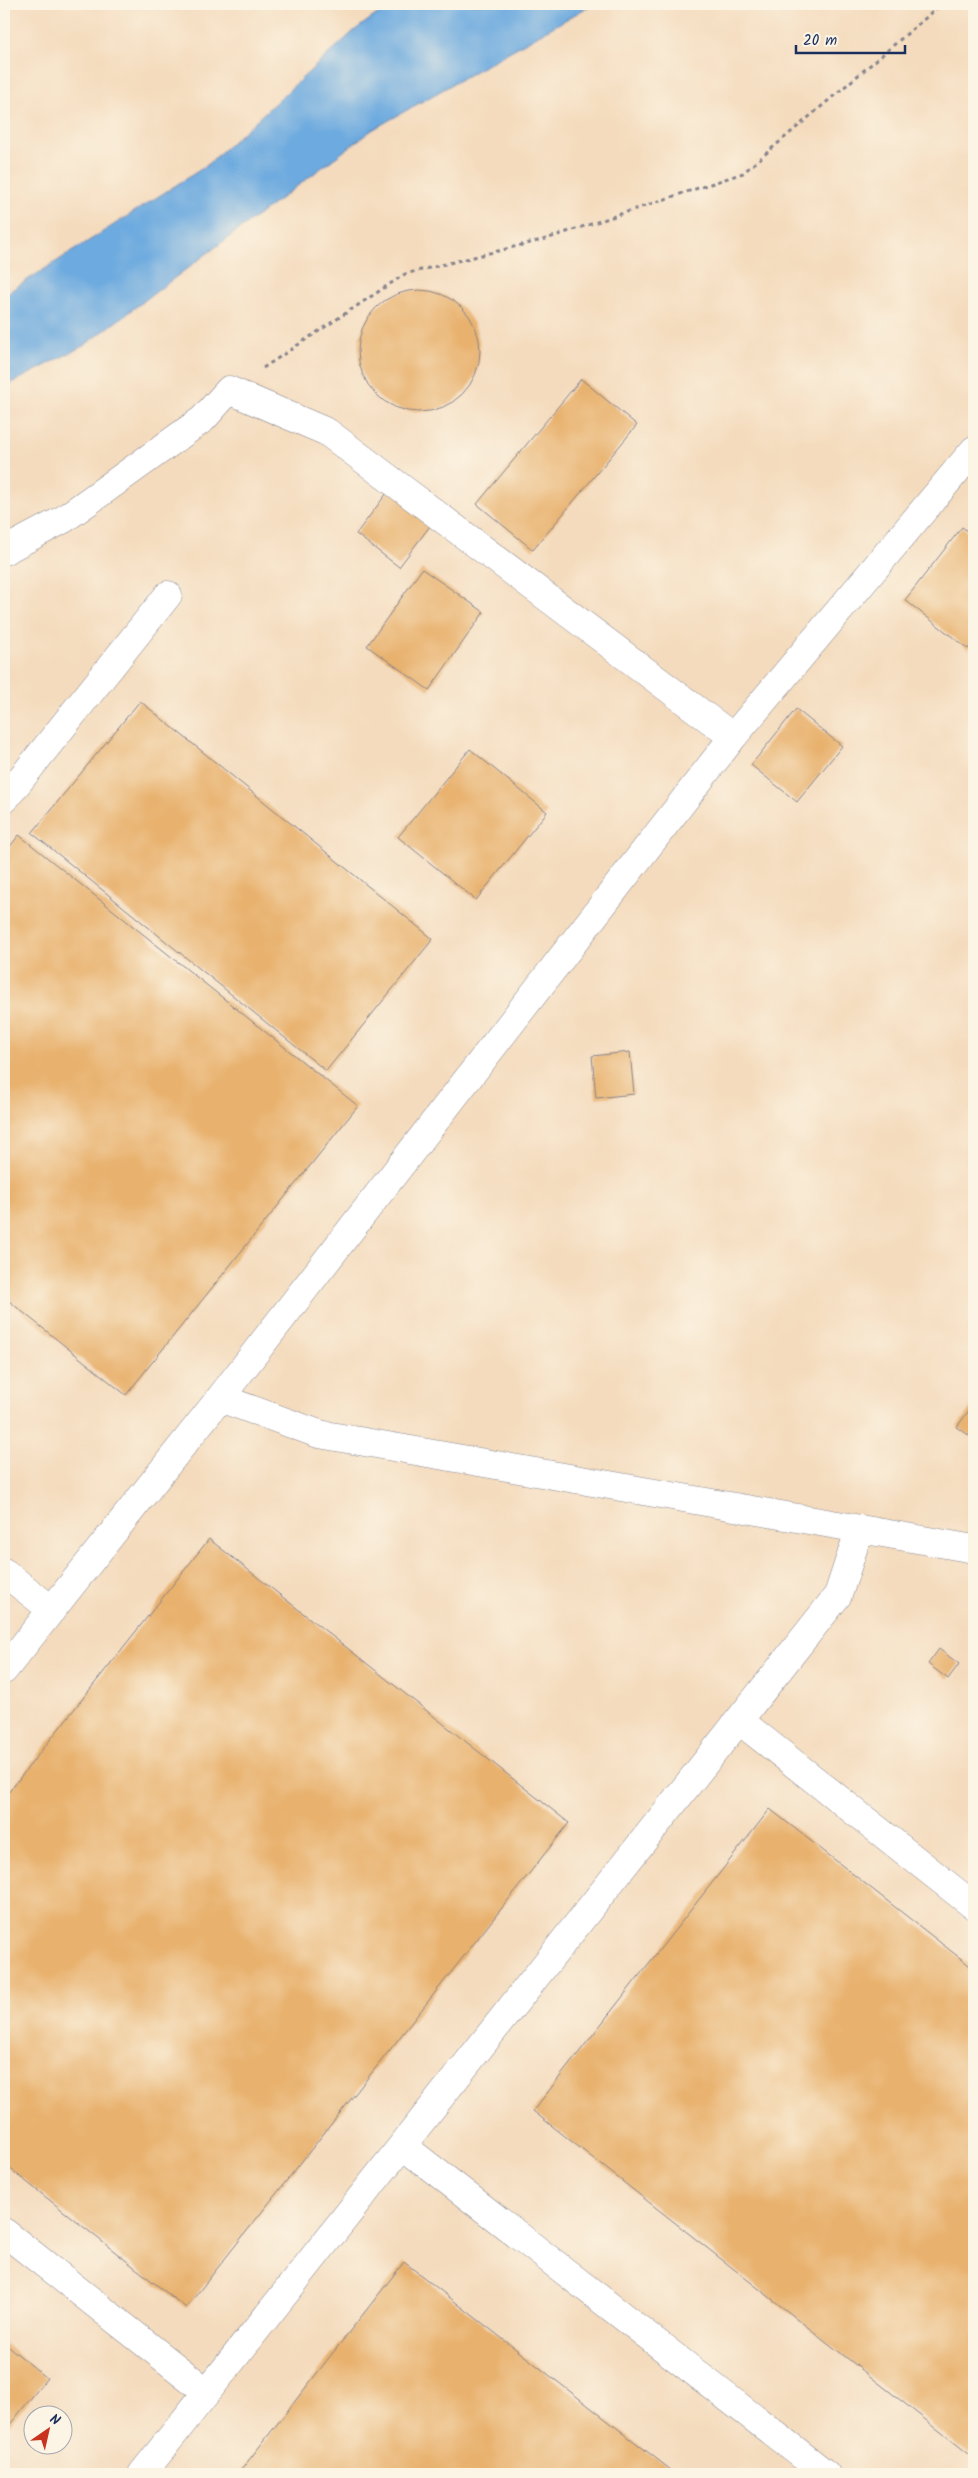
<svg xmlns="http://www.w3.org/2000/svg" width="978" height="2478" font-family="Kalam,sans-serif">
<rect width="100%" height="100%" fill="#fcf5e5"/>
<filter id="ink" filterUnits="userSpaceOnUse"><feTurbulence type="fractalNoise" baseFrequency=".02" numOctaves="2"/><feDisplacementMap in="SourceGraphic" scale="10" xChannelSelector="R" yChannelSelector="G"/><feConvolveMatrix kernelMatrix="1 2 1 2 8 2 1 2 1" color-interpolation-filters="sRGB"/></filter>
<filter id="wash" filterUnits="userSpaceOnUse"><feTurbulence type="fractalNoise" baseFrequency=".0096" numOctaves="4" result="noise"/><feDisplacementMap in="SourceGraphic" scale="20" xChannelSelector="R" yChannelSelector="G"/><feGaussianBlur stdDeviation="1.12" result="paint"/><feColorMatrix in="noise" values="0 0 0 0 0 0 0 0 0 0 0 0 0 0 0 0 0 1.4 0 .05"/><feComposite in="paint" operator="in"/></filter>
<g filter="url(#wash)">
<rect width="100%" height="100%" fill="#f4dbbd"/>
<!-- water -->
<path fill="#6daadf" stroke="#446c9e" d="M391 4H593L372 130 85 345 4 387V295L206 166 355 30Z"/>
<g id="blocks">
<!-- building -->
<path fill="#e8b16d" d="M358 351a61 61 0 1 1 122 0a61 61 0 1 1-122 0Z
M581 379 637 425 533 550 477 504Z
M393 485 436 518 399 567 356 534Z
M962 527 974 536V641L968 649 905 600Z
M422 569 484 612 429 690 367 646Z
M140 701 433 939 326 1071 32 833Z
M796 709 842 746 797 802 751 765Z
M470 749 547 812 476 900 398 837Z
M19 835 358 1106 126 1395 4 1297V854Z
M630 1052 634 1094 596 1098 592 1056Z
M972 1406 974 1407V1439L957 1427Z
M209 1539 569 1823 186 2308 4 2164V1798Z
M939 1649 959 1664 948 1679 928 1664Z
M770 1809 974 1969V2458L533 2111Z
M404 2262 676 2474H238Z
M4 2343 47 2378 4 2432Z"/>
</g>
</g>
<g filter="url(#ink)">
<use href="#blocks" fill-opacity="0" stroke="#88858e" stroke-width="1"/>
<g fill="none" stroke-linecap="round" stroke-linejoin="round">
<defs>
<path id="minor" d="M4 551 64 519 203 419 229 390 327 432 733 737
M4 800 168 595
M220 1398 319 1434 974 1549
M4 1572 52 1610
M4 1670 220 1398 733 737 974 450
M740 1721 974 1906
M403 2146 826 2474
M4 2232 207 2392
M142 2474 838 1595 859 1531"/>
</defs>
<!-- minor casing -->
<use href="#minor" stroke="#88858e" stroke-width="29"/>
<!-- path -->
<path stroke="#88858e" stroke-width="3" stroke-dasharray="4 4" stroke-linecap="butt" d="M263 368 405 274 546 239 743 173 942 4"/>
<!-- minor -->
<use href="#minor" stroke="#fff" stroke-width="28"/>
</g>
</g>
<!-- margin -->
<rect width="978" height="2478" fill="none" stroke="#fcf5e5" stroke-width="20"/>
<!-- north arrow -->
<g transform="translate(48 2430) rotate(34)"><circle r="24" fill="#fcf5e5" stroke="#a2a6af"/>
<path d="M0-4L9 19L0 12L-9 19Z" fill="#c8321e"/>
<text y="-8" font-size="14" font-weight="bold" text-anchor="middle" fill="#1b2f5e">N</text>
</g>
<!-- scale -->
<path d="M796 45v8h109v-8" fill="none" stroke="#1b2f5e" stroke-width="2.5"/>
<text x="803" y="45" font-size="15" fill="#1b2f5e" stroke="#fcf5e5" stroke-width="4" paint-order="stroke">20 m</text>
</svg>
